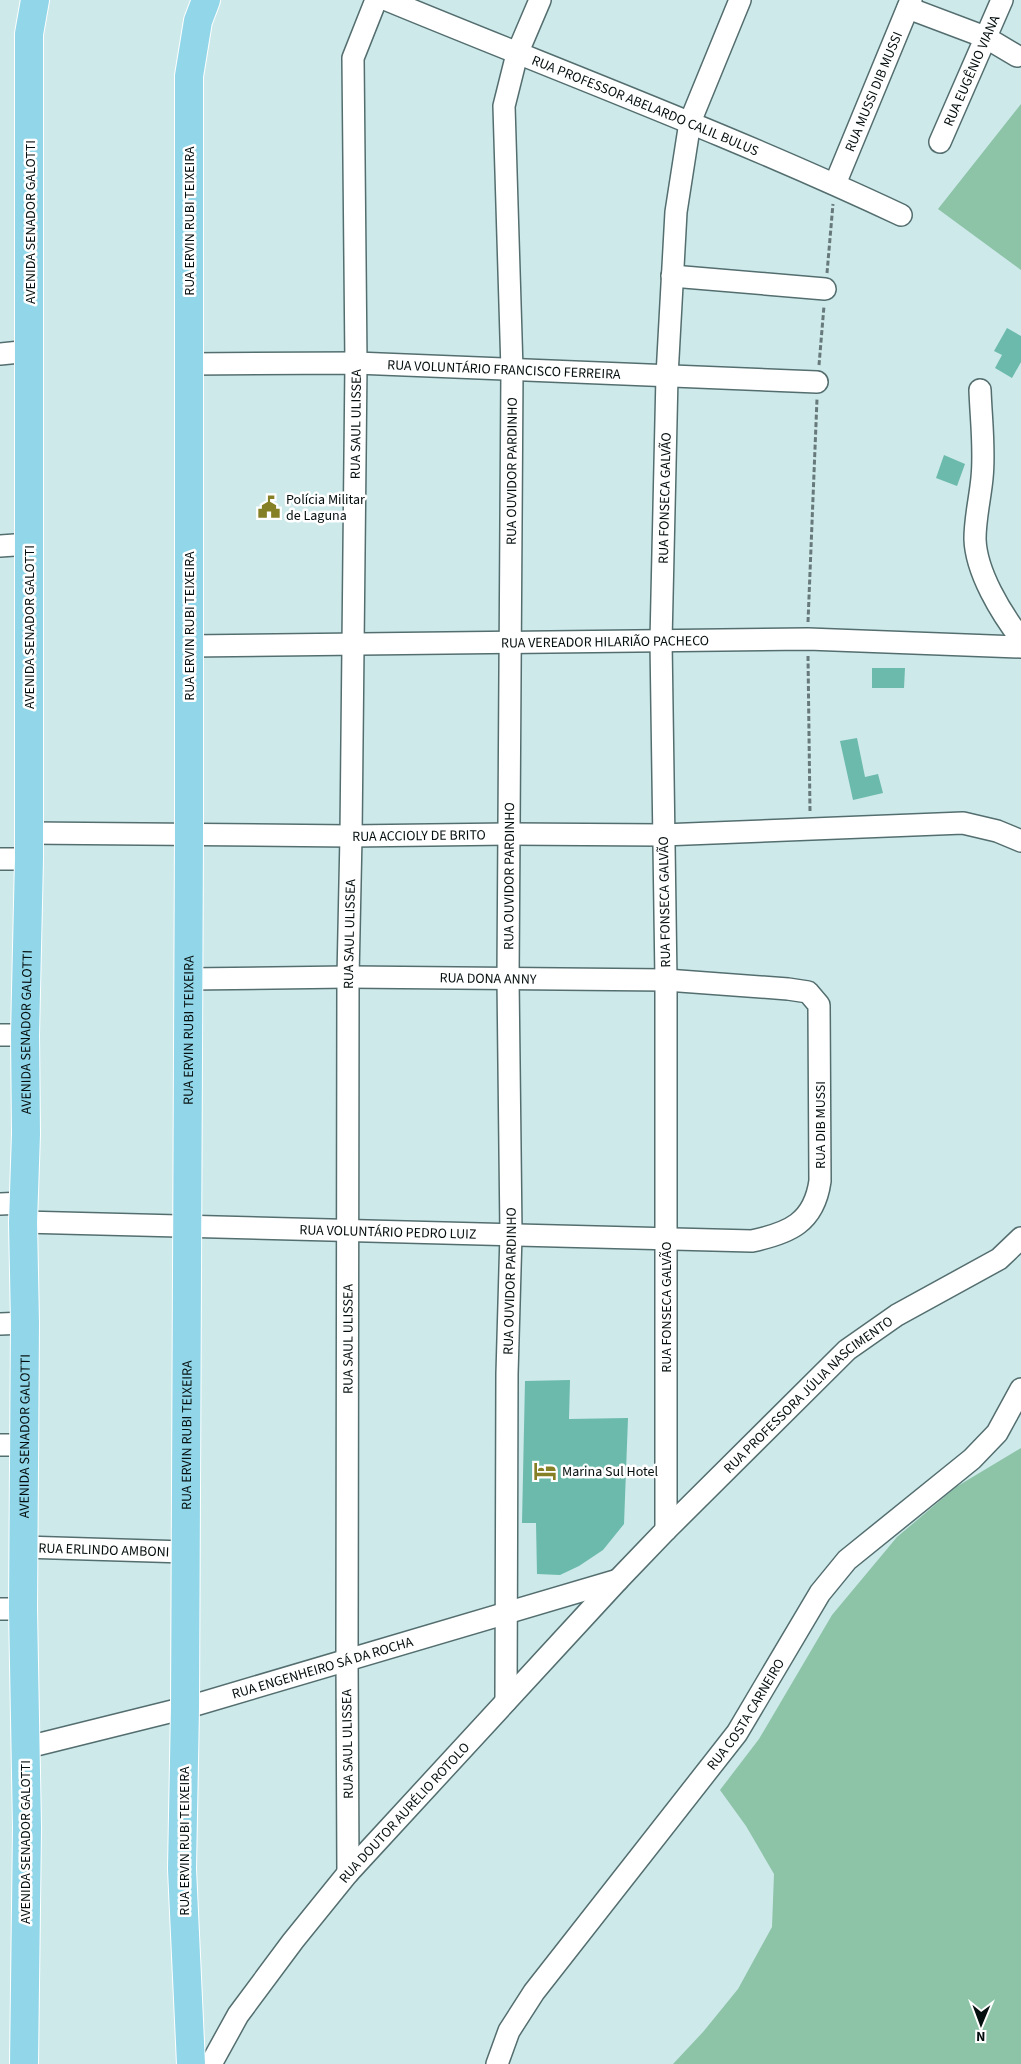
<svg xmlns="http://www.w3.org/2000/svg" width="1021" height="2064" font-family="'Source Sans 3',sans-serif">
<rect width="100%" height="100%" fill="#cde9ea"/>
<!-- green -->
<path fill="#8dc3a7" d="M1021 104V270L938 209Z
M1021 1448V2064H673L703 2032 738 1989 772 1927 774 1874 746 1826 720 1790 759 1739 832 1615 897 1537 956 1487Z"/>
<!-- building -->
<path fill="#6bbaab" d="M1007 328 1021 336V362L1012 378 995 368 1002 355 994 351Z
M944 455 965 464 957 486 936 478Z
M872 668H905L904 688H872Z
M857 738 865 777 878 774 883 793 853 800 840 741Z
M570 1380 569 1419 628 1418 624 1524 603 1550 579 1566 560 1575 537 1574 536 1523H522L525 1381Z"/>
<g fill="none" stroke-linecap="round" stroke-linejoin="round">
<defs>
<g id="minor">
<path id="s1" d="M387 0C559 71 733 136 901 215"/>
<path d="M908 8 985 37 1017 56"/>
<path id="s2" d="M940 142 1002 0"/>
<path id="s3" d="M835 184 911 0"/>
<path d="M672 276 825 289"/>
<path d="M0 354 30 351"/>
<path id="s4" d="M189 364 356 363 817 382"/>
<path d="M980 390C981 419 985 449 982 478 980 499 975 518 975 539 976 572 1001 613 1021 639"/>
<path d="M0 546 29 544"/>
<path id="s5" d="M189 646 808 639 1021 647"/>
<path id="s6" d="M28 833 351 836 509 834 662 835 963 823 997 831 1021 841"/>
<path d="M0 859H29"/>
<path d="M0 1035H25"/>
<path d="M0 1204 23 1203"/>
<path id="s7" d="M23 1222 752 1241C789 1233 814 1223 820 1181L819 1005 808 992 788 989 666 980 348 977 188 979"/>
<path d="M0 1324 25 1323"/>
<path d="M0 1445H24"/>
<path id="s8" d="M666 1530V980L661 641 667 376 676 212 690 122 740 0"/>
<path id="s9" d="M23 1547 185 1552"/>
<path d="M0 1609H23"/>
<path id="s10" d="M506 1701 507 1374 511 1234 508 978 512 370 504 106 517 54 540 0"/>
<path id="s11" d="M24 1748 185 1708 618 1580"/>
<path id="s12" d="M348 1873 347 1658 348 977 351 836 356 363 353 58 376 0"/>
<path id="s13" d="M211 2064 238 2015 293 1941 348 1873 618 1580 666 1530 847 1350 897 1315 999 1259 1021 1238"/>
<path id="s14" d="M497 2064 509 2031 534 1992 737 1733 820 1593 847 1560 972 1459 997 1433 1021 1389"/>
</g>
<g id="major">
<path id="s15" d="M24 2064 27 1828 23 1609 25 1323 23 1222 26 1134 25 1035 29 859V34L35 0"/>
<path id="s16" d="M191 2064 182 1869 185 1708 189 835V76L198 21 206 0"/>
</g>
</defs>
<!-- minor casing -->
<use href="#minor" stroke="#546e6f" stroke-width="24"/>
<!-- major casing -->
<use href="#major" stroke="#fff" stroke-width="30"/>
<!-- path -->
<path stroke="#67797a" stroke-width="3" stroke-dasharray="5 2.5" stroke-linecap="butt" d="M827 273 833 204
M819 365 824 306
M808 622 817 399
M808 656 810 812"/>
<!-- minor -->
<use href="#minor" stroke="#fff" stroke-width="21"/>
<!-- major -->
<use href="#major" stroke="#92d7e9" stroke-width="28"/>
</g>
<!-- icons -->
<defs>
<symbol id="civic-bare" viewBox="-9 -9 18 18"><path d="M-.6-6.5H3V-4.5H.6V-3L4-1V1h2V6H-6V1h2V-1L-.6-3ZM-1.2 2.5V6h2.4V2.5Z" fill="#857f26" stroke="#fff" stroke-width="2.5" paint-order="stroke"/></symbol>
<symbol id="hotel-bare" viewBox="-9 -9 18 18"><path d="M-6-4.5h1.5V1H6V5H4.5V3h-9V5H-6ZM-4 0a1.8 1.8 0 1 1 3.6 0ZM.5 0V-2.5h3Q6-2.5 6 0Z" fill="#857f26" stroke="#fff" stroke-width="2.5" paint-order="stroke"/></symbol>
</defs>
<g fill-rule="evenodd">
<use href="#civic-bare" x="253" y="491" width="32" height="32"/>
<use href="#hotel-bare" x="529" y="1455" width="32" height="32"/>
</g>
<g text-anchor="middle" stroke-width="5" stroke-linejoin="round" paint-order="stroke">
<!-- street labels -->
<g font-size="14" fill="#050e0e" stroke="#fff">
<text dy="5" stroke="none"><textPath href="#s2" startOffset="78">RUA EUGÊNIO VIANA</textPath></text>
<text dy="5" stroke="none"><textPath href="#s3" startOffset="100">RUA MUSSI DIB MUSSI</textPath></text>
<text dy="5" stroke="none"><textPath href="#s1" startOffset="279">RUA PROFESSOR ABELARDO CALIL BULUS</textPath></text>
<text transform="translate(189 221) rotate(-90)" y="5">RUA ERVIN RUBI TEIXEIRA</text>
<text transform="translate(30 222) rotate(-90)" y="5">AVENIDA SENADOR GALOTTI</text>
<text dy="5" stroke="none"><textPath href="#s4" startOffset="315">RUA VOLUNTÁRIO FRANCISCO FERREIRA</textPath></text>
<text dy="5" stroke="none"><textPath href="#s12" startOffset="1449">RUA SAUL ULISSEA</textPath></text>
<text dy="5" stroke="none"><textPath href="#s10" startOffset="1230">RUA OUVIDOR PARDINHO</textPath></text>
<text dy="5" stroke="none"><textPath href="#s8" startOffset="1032">RUA FONSECA GALVÃO</textPath></text>
<text transform="translate(189 626) rotate(-90)" y="5">RUA ERVIN RUBI TEIXEIRA</text>
<text transform="translate(29 627) rotate(-90)" y="5">AVENIDA SENADOR GALOTTI</text>
<text dy="5" stroke="none"><textPath href="#s5" startOffset="416">RUA VEREADOR HILARIÃO PACHECO</textPath></text>
<text dy="5" stroke="none"><textPath href="#s6" startOffset="391">RUA ACCIOLY DE BRITO</textPath></text>
<text dy="5" stroke="none"><textPath href="#s10" startOffset="825">RUA OUVIDOR PARDINHO</textPath></text>
<text transform="translate(664 902) rotate(-91)" y="5">RUA FONSECA GALVÃO</text>
<text dy="5" stroke="none"><textPath href="#s12" startOffset="939">RUA SAUL ULISSEA</textPath></text>
<text transform="translate(488 978) rotate(1)" y="5">RUA DONA ANNY</text>
<text dy="5" stroke="none"><textPath href="#s16" startOffset="1034">RUA ERVIN RUBI TEIXEIRA</textPath></text>
<text dy="5" stroke="none"><textPath href="#s15" startOffset="1032">AVENIDA SENADOR GALOTTI</textPath></text>
<text transform="translate(820 1125) rotate(-90)" y="5">RUA DIB MUSSI</text>
<text dy="5" stroke="none"><textPath href="#s7" startOffset="365">RUA VOLUNTÁRIO PEDRO LUIZ</textPath></text>
<text dy="5" stroke="none"><textPath href="#s10" startOffset="420">RUA OUVIDOR PARDINHO</textPath></text>
<text transform="translate(666 1307) rotate(-90)" y="5">RUA FONSECA GALVÃO</text>
<text dy="5" stroke="none"><textPath href="#s12" startOffset="534">RUA SAUL ULISSEA</textPath></text>
<text dy="5" stroke="none"><textPath href="#s13" startOffset="900">RUA PROFESSORA JÚLIA NASCIMENTO</textPath></text>
<text dy="5" stroke="none"><textPath href="#s16" startOffset="629">RUA ERVIN RUBI TEIXEIRA</textPath></text>
<text dy="5" stroke="none"><textPath href="#s15" startOffset="628">AVENIDA SENADOR GALOTTI</textPath></text>
<text dy="5" stroke="none"><textPath href="#s9" startOffset="81">RUA ERLINDO AMBONI</textPath></text>
<text dy="5" stroke="none"><textPath href="#s11" startOffset="309">RUA ENGENHEIRO SÁ DA ROCHA</textPath></text>
<text dy="5" stroke="none"><textPath href="#s14" startOffset="431">RUA COSTA CARNEIRO</textPath></text>
<text transform="translate(347 1744) rotate(-91)" y="5">RUA SAUL ULISSEA</text>
<text dy="5" stroke="none"><textPath href="#s13" startOffset="318">RUA DOUTOR AURÉLIO ROTOLO</textPath></text>
<text transform="translate(184 1841) rotate(-90)" y="5">RUA ERVIN RUBI TEIXEIRA</text>
<text transform="translate(25 1842) rotate(-90)" y="5">AVENIDA SENADOR GALOTTI</text>
</g>
<!-- poi labels -->
<g font-size="14" fill="#050e0e" stroke="#fff" text-anchor="start">
<text x="286" y="504">Polícia Militar<tspan x="286" dy="16">de Laguna</tspan></text>
<text x="562" y="1476">Marina Sul Hotel</text>
</g>
</g>
<!-- north arrow -->
<g transform="translate(981 2024) rotate(181)" stroke="#ffffff" stroke-width="4" paint-order="stroke">
<path d="M0-4L9 19L0 12L-9 19Z" fill="#050e0e"/>
<text y="-8" font-size="14" font-weight="bold" text-anchor="middle" fill="#050e0e">N</text>
</g>
</svg>
